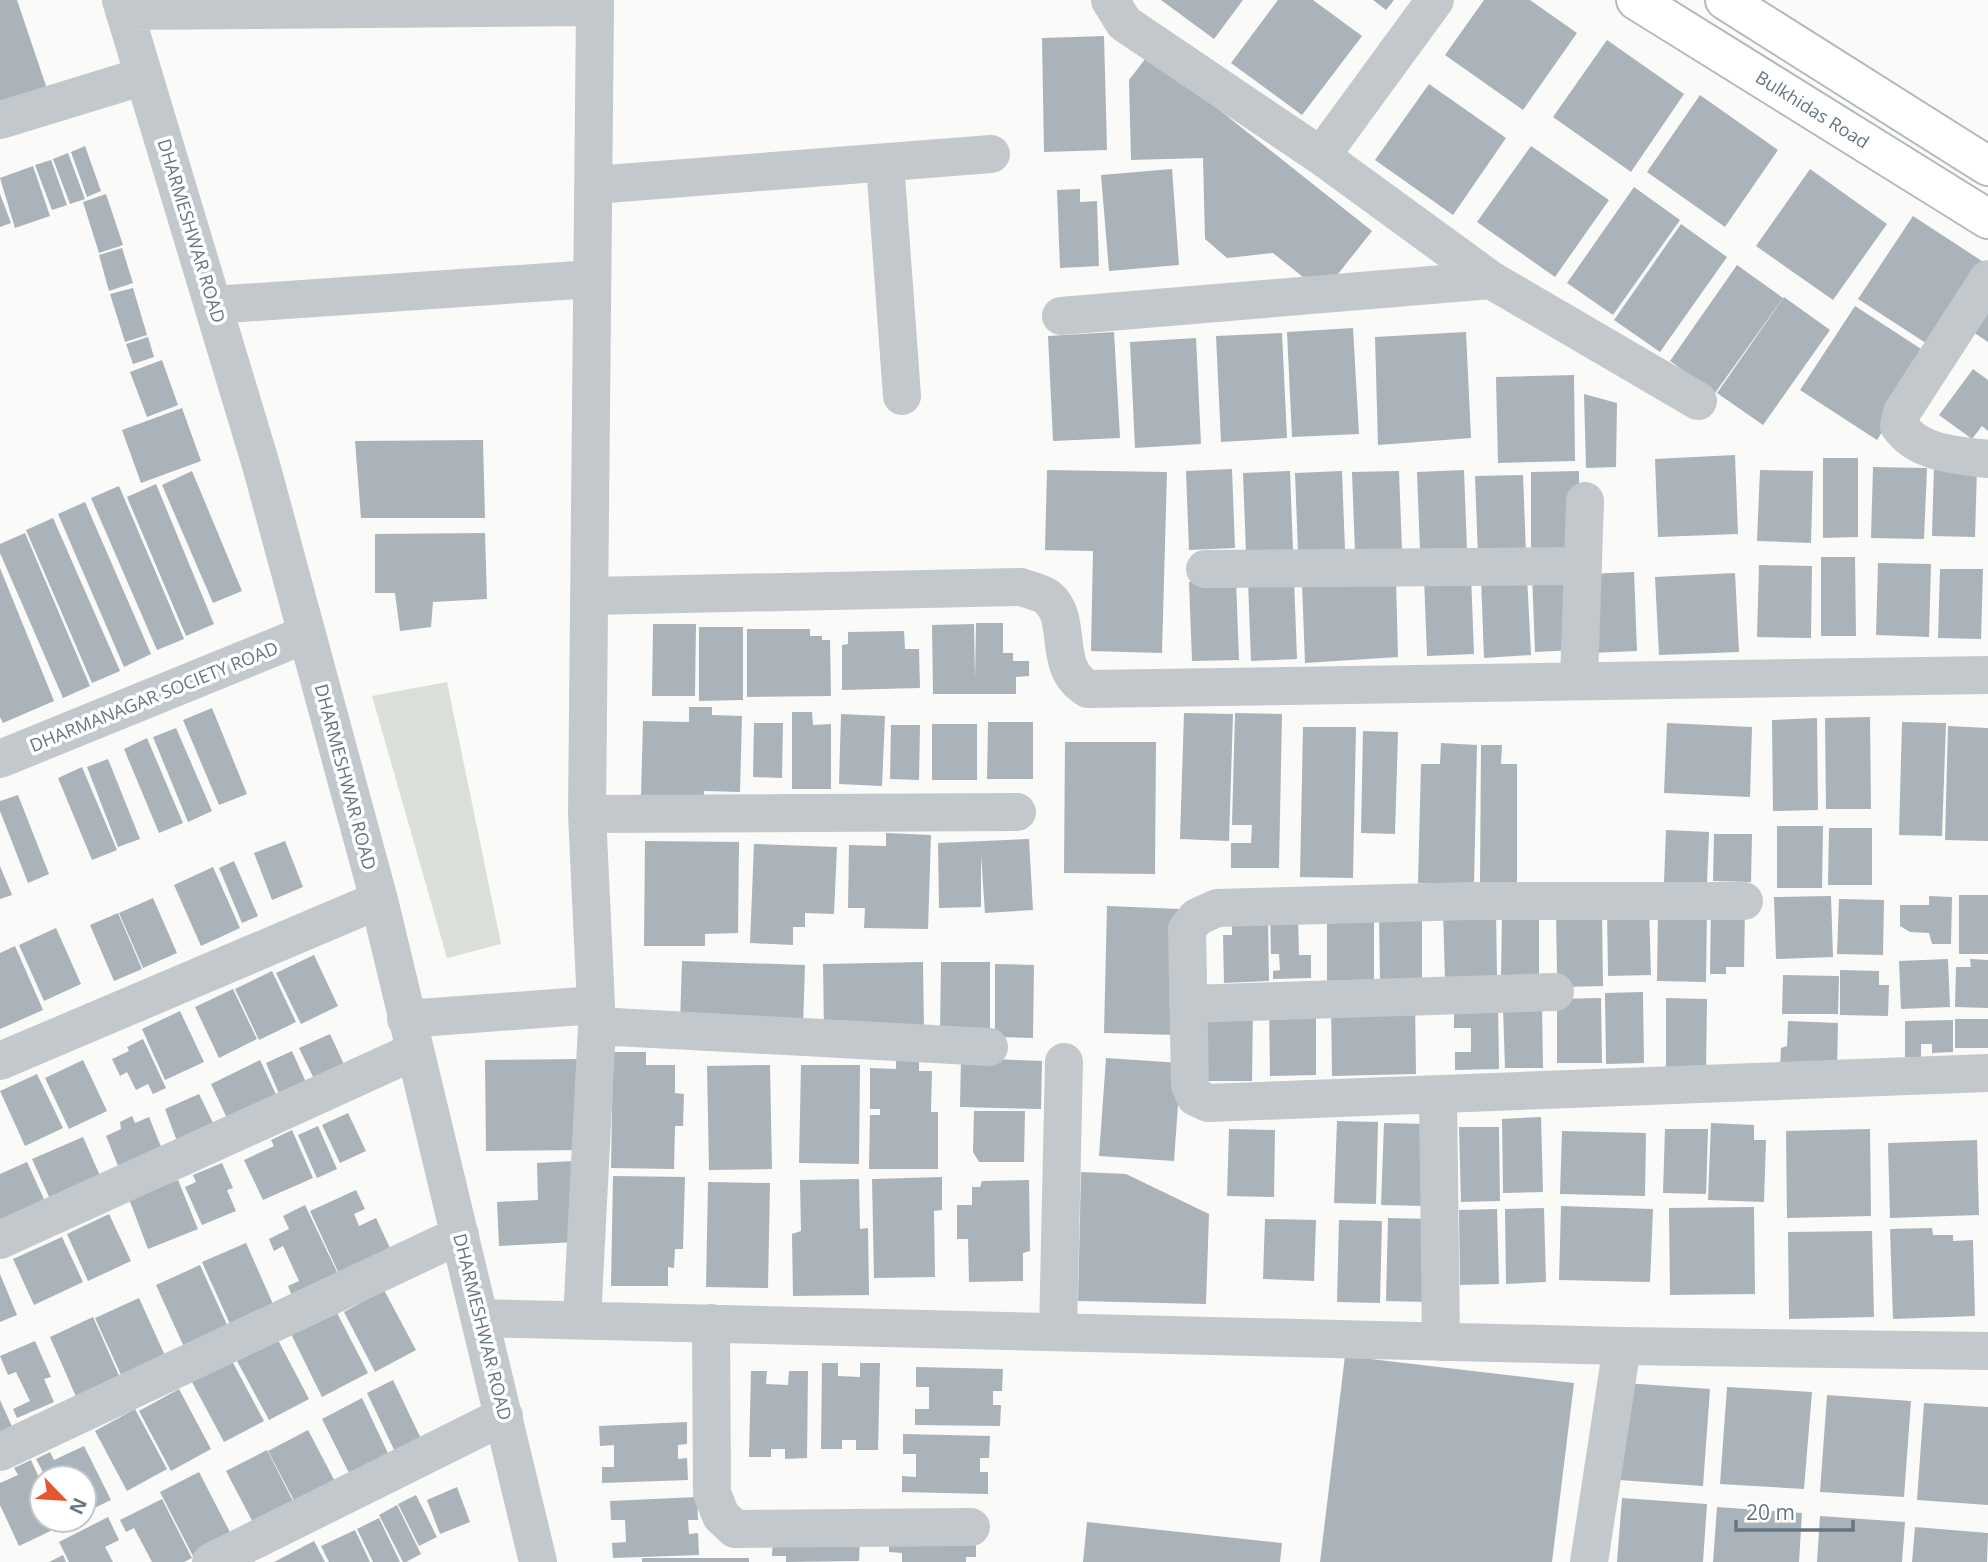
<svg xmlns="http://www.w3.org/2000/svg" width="1988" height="1562" font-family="'Open Sans',sans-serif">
<rect width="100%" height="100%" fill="#fafaf8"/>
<!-- green -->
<path fill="#dadfd7" d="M447 682 501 944 447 958 372 696Z"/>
<!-- building -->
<path fill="#aab3b9" d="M0 0H17L47 89 0 105Z
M1161 0H1243L1214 39Z
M1278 0H1313L1362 36 1302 115 1231 63Z
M1373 0H1394L1386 10Z
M1484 0H1530L1577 33 1523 110 1445 55Z
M1104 36 1107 150 1044 152 1042 38Z
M1607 40 1684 94 1631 172 1553 117Z
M1149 54 1372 231 1323 293 1273 253 1227 258 1205 239 1203 158 1131 160 1129 80Z
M1429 84 1506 138 1453 215 1375 160Z
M1700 95 1778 150 1725 227 1647 172Z
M85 146 101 191 87 197 71 152Z
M1531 146 1609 200 1555 277 1477 222Z
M68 153 85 199 70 204 53 159Z
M51 160 67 205 52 210 35 165Z
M33 166 50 216 15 228 0 178Z
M1172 169 1179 265 1109 271 1101 175Z
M1810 169 1887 224 1833 300 1756 246Z
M1634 187 1680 220 1613 315 1567 283Z
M1080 189V202L1097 201 1099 266 1060 268 1057 190Z
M0 194 11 223 0 227Z
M106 194 123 245 99 253 83 202Z
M1913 216 1988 265 1935 349 1858 299Z
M1681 224 1727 257 1660 352 1614 320Z
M122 248 133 283 109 291 99 255Z
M1737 265 1783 298 1715 393 1670 361Z
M133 288 147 335 125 342 110 294Z
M1784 297 1830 330 1763 425 1717 393Z
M1988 302V342L1970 330Z
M1855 306 1932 356 1877 440 1800 390Z
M1353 328 1359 434 1292 437 1287 332Z
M1114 332 1120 438 1053 441 1048 336Z
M1466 332 1471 438 1378 445 1375 337Z
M1282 333 1287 438 1221 442 1216 336Z
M148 337 154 357 133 364 126 344Z
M1196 338 1201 444 1135 448 1130 342Z
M162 360 178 405 147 417 130 372Z
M1973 369 1988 380V431L1982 426 1972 439 1939 415Z
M1574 375 1575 461 1498 463 1496 377Z
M1584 394 1617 403 1616 467 1586 468Z
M182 408 201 461 141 483 122 430Z
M483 440 485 518H361L355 441Z
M1735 455 1738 534 1658 537 1655 459Z
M1823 458H1858V537L1823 538Z
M1934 466 1977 467 1975 537 1932 536Z
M1873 467 1927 468 1924 539 1871 538Z
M1232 469 1235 548 1189 550 1186 471Z
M1047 470 1167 472 1162 653 1091 651 1093 551 1045 550Z
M1464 470 1467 550 1420 551 1417 472Z
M1760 470 1813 471 1811 543 1757 541Z
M192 471 242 591 213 603 162 485Z
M1290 471 1293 550 1246 553 1243 473Z
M1342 471 1345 550 1298 552 1295 473Z
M1399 471 1402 550 1355 552 1352 472Z
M1579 471V554L1531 553V472Z
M1523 475 1526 554 1478 556 1475 476Z
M156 484 214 624 186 636 127 497Z
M119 486 184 639 157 650 91 498Z
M85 502 151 654 124 667 58 514Z
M53 518 120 671 92 683 26 530Z
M25 533 90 686 63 698 0 553V544Z
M485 533 487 599 433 602 431 627 400 631 395 593H375V534Z
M1821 557H1855L1856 636H1821Z
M1878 563 1931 564 1929 637 1876 635Z
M1759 565 1812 566 1811 638 1757 637Z
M0 568 54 701 3 723 0 717Z
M1940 569H1983L1981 639 1938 638Z
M1575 572V650L1535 652 1532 573Z
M1634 572 1637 651 1590 653 1587 574Z
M1735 573 1739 652 1659 655 1655 577Z
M1471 575 1474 654 1427 656 1424 577Z
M1527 576 1531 655 1484 658 1481 578Z
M1396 578 1398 657 1305 663 1302 583Z
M1294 579 1297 659 1251 661 1248 581Z
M1236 580 1239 660 1192 661 1189 582Z
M976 623H1003V653H1013V661H1029V676L1016 677V694H933L932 625 974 624 975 680Z
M653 624H696L695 696H652Z
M699 627H743V700L699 701Z
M747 629H810V636H822V640H830L831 696 747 697Z
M904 631 905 649H919L920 688 842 690V645L848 644V632Z
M689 707H712V715L742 716 740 792 704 791V797L641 795 643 721 689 722Z
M212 708 247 794 219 805 183 720Z
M792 712H812L813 725 831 724V789H792Z
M1184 713 1233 714 1229 841 1180 839Z
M1235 713 1282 714 1279 868H1231V843H1251L1252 825H1232Z
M841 714 885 716 882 786 839 784Z
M1870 717 1871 809H1826L1825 718Z
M1817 718 1818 810 1773 811 1772 720Z
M988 722H1033V779H987Z
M1902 722 1946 723 1942 836 1899 835Z
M754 723H783L782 778 753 777Z
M1667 723 1752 727 1750 797 1664 793Z
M932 724H977V780H932Z
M891 725H920L919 780 890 779Z
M1948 726 1988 728V841L1945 840Z
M1303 727H1356L1353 878 1300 877Z
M176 728 212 811 188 822 153 737Z
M1363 731 1398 732 1395 834 1361 833Z
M147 738 183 823 159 833 124 749Z
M1065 742H1156L1155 874 1064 873Z
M1441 743 1477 745 1474 884 1418 883 1421 764H1440Z
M1481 745H1502L1501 764H1517V884L1480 883Z
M108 759 140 839 118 847 87 767Z
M82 767 117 850 92 860 58 778Z
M18 795 49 874 28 883 0 811V801Z
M1777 826H1823L1822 888H1777Z
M1829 828H1872V885H1828Z
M1666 830 1709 832 1707 883 1664 882Z
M886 833 931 835 928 929 864 928 865 908H848L849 845 886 846Z
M1714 834H1752L1751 882 1713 881Z
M1029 839 1033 910 985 913 981 855V907L939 908 938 843Z
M285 841 303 887 272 900 254 853Z
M645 841 739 842 738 933 705 934V946H644Z
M754 844 837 847 834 914 805 913V927H793V945L750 943Z
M234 861 258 916 242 923 219 868Z
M0 866 12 895 0 899Z
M213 867 240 928 201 946 174 885Z
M1959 895H1988V954H1959Z
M1831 896 1833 957 1776 959 1774 897Z
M1929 896 1952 897 1951 944H1932L1929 933 1910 932 1900 926V905H1929Z
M153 898 177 953 143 968 119 913Z
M1839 899 1884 900 1883 955 1837 954Z
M1107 906 1180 909 1176 1035 1104 1033Z
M1270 907 1298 920 1299 955H1311V978L1273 979V971L1280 970 1279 954H1271Z
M1711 907H1745L1744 967H1726V974H1710Z
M1658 908 1707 909 1706 982 1657 981Z
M1443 909H1496L1497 978 1445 979Z
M1556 909H1602L1603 986 1563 987 1557 975Z
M1649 909 1651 975 1608 976 1607 910Z
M1422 911V981L1380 982 1379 912Z
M118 913 142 969 114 981 90 925Z
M1374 913V982H1327V914Z
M1502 914H1539V979L1501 978Z
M1268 922 1269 981 1224 983 1223 935H1232V924Z
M56 928 81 984 44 1001 19 945Z
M15 946 43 1010 0 1029V953Z
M314 955 338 1006 301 1024 276 973Z
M1948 959 1950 1007 1901 1009 1899 961Z
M1970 959 1988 960V1008L1955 1007 1956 967H1971Z
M682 961 805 965 803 1028 680 1024Z
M923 962 924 1030 824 1033 823 964Z
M941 962H990V1035H940Z
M995 964 1034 965 1033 1038 995 1037Z
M1840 970 1879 971V985H1889L1888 1016 1840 1015Z
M272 971 296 1022 259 1040 235 989Z
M1783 975 1839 976 1838 1014H1782Z
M233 989 257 1039 219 1058 195 1007Z
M1643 992 1644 1063 1606 1064 1605 993Z
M1601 998 1602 1063H1557V999Z
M1666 998 1707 999 1706 1072 1666 1071Z
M1498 1001 1499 1069 1455 1070V1052H1471V1028H1454V1002Z
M1415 1004 1416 1074 1332 1076 1331 1005Z
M1206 1005H1253L1252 1081H1206Z
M1269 1006H1316V1075L1270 1076Z
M1542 1006 1543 1068H1505L1503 1007Z
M180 1011 204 1062 165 1080 142 1029Z
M1955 1019H1988V1048H1955Z
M1953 1020V1052L1932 1053V1044H1921V1058L1905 1057V1021Z
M1788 1021 1838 1023 1837 1069 1780 1068 1781 1048 1787 1046Z
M330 1034 348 1073 318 1087 299 1048Z
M143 1039 166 1088 153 1094 148 1084 136 1090 127 1072 120 1076 112 1059 129 1051 127 1047Z
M292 1051 309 1089 282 1101 266 1063Z
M613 1052H646V1065H675V1093L684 1094 683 1126H675L674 1169 611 1168Z
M961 1058 1042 1061 1041 1109 960 1107Z
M1106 1058 1181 1063 1174 1161 1099 1156Z
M584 1059 585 1150 486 1151 485 1060Z
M83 1060 107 1111 69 1129 45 1078Z
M260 1060 281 1105 232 1129 211 1084Z
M896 1061H919V1071H932L931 1112H938V1169H869L870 1115H880V1109H870V1068L896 1069Z
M770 1065 772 1169 709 1170 707 1066Z
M801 1065H860L859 1164 799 1163Z
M37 1074 63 1128 25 1146 0 1091Z
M199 1094 215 1127 178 1144 165 1109Z
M974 1111H1025L1024 1162H979L973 1152Z
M348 1113 366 1151 340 1163 322 1125Z
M132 1116 135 1123 149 1117 164 1154 121 1173 106 1136 121 1129 120 1122Z
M1541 1117 1543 1192 1503 1193 1502 1119Z
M1337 1121 1378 1122 1376 1204 1334 1203Z
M1384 1123 1426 1124 1423 1206 1381 1205Z
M1711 1123 1754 1125V1140H1766L1764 1202 1708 1200Z
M318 1126 337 1169 317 1178 298 1135Z
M1459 1127H1499L1500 1201 1461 1202Z
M1229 1129 1275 1130 1274 1197 1227 1196Z
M1665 1129H1708L1706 1194 1663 1193Z
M1870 1129 1871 1216 1787 1218 1786 1131Z
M292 1130 313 1178 263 1200 244 1160 274 1146 271 1140Z
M1562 1131 1646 1133 1645 1196 1560 1194Z
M83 1137 104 1185 54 1208 32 1159Z
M1977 1140 1979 1215 1890 1218 1888 1143Z
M573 1161 576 1242 499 1246 497 1202 538 1200 537 1163Z
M27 1162 49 1210 0 1232V1174Z
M222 1163 233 1188 227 1190 236 1211 202 1225 185 1187 196 1182 193 1175Z
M1081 1172 1126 1174 1209 1214 1206 1304 1078 1301Z
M613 1176 685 1177 683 1249H675L674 1268 668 1267V1286H611Z
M942 1177V1210L934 1211 935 1277 874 1278 872 1179Z
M859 1179 860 1229 868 1228 869 1295 793 1296 792 1234 801 1231 800 1180Z
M178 1180 198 1229 148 1249 129 1199Z
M1029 1180 1030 1251 1023 1253V1281L969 1282 968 1239H957V1205H972V1187H980L982 1181Z
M708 1182 770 1183 768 1288 706 1287Z
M356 1190 365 1209 354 1214 359 1226 376 1218 391 1250 339 1274 310 1211Z
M305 1205 338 1274 292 1296 288 1286 299 1281 283 1246 274 1251 269 1239 289 1229 283 1216Z
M1561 1206 1653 1209 1650 1282 1559 1280Z
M1754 1207 1755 1294 1670 1295 1669 1208Z
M1544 1208 1546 1282 1506 1284 1505 1209Z
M1497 1209 1499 1284 1460 1285 1459 1210Z
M109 1214 131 1261 88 1281 67 1234Z
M1388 1218 1430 1219 1428 1302 1386 1301Z
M1265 1219 1316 1220 1314 1281 1263 1279Z
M1339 1220 1382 1221 1380 1303 1337 1302Z
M1932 1228 1933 1235H1953V1241L1973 1240 1975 1316 1893 1319 1890 1229Z
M1872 1231 1874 1317 1789 1319 1788 1232Z
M62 1237 83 1282 34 1305 13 1259Z
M246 1243 273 1304 230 1324 202 1262Z
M200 1265 228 1327 184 1347 156 1285Z
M0 1274 17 1315 0 1322Z
M384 1290 416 1350 375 1372 344 1312Z
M139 1298 167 1360 123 1379 95 1318Z
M336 1311 368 1373 322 1397 291 1334Z
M93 1317 121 1380 77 1399 50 1337Z
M277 1338 309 1399 269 1420 237 1361Z
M35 1341 51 1377 44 1379 54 1402 17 1418 13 1409 30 1401 16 1372 8 1375 0 1356Z
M1345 1356 1574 1383 1552 1562H1320Z
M232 1361 264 1421 224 1442 192 1382Z
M822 1363H838V1376L860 1377V1363H880L878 1450H856V1440H842V1449H821Z
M916 1367 1003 1369 1002 1391H993V1405H1001L1000 1426 915 1425V1409H929V1387H916Z
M751 1371H767L766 1384 788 1385 789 1371H808L807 1458 785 1459V1449H771V1457H749Z
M393 1380 424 1445 398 1458 367 1393Z
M1625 1383 1710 1389 1703 1486 1619 1480Z
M1727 1387 1812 1392 1804 1489 1720 1484Z
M179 1389 211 1449 171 1471 139 1411Z
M1827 1395 1911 1401 1904 1497 1820 1492Z
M362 1398 394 1466 355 1485 322 1419Z
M0 1400 15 1433 0 1440Z
M1924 1403 1988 1407V1505L1917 1500Z
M135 1409 167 1469 127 1491 95 1431Z
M687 1422V1444L678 1445V1459L687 1458 688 1480 602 1483V1467H614V1445L600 1446 599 1426Z
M308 1430 340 1491 300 1512 268 1451Z
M903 1434 990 1436 989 1458H980V1472H988V1494L902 1492V1476L916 1477V1454H903Z
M84 1446 111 1500 84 1513V1478H46L36 1459 50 1452 54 1460Z
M267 1450 298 1511 258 1532 226 1471Z
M31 1460 42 1484V1520H59L61 1526 19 1546 0 1505V1483L18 1475 14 1468Z
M199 1472 234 1540 195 1560 160 1492Z
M457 1487 470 1522 440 1534 427 1500Z
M416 1495 437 1537 419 1546 398 1504Z
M697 1497 698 1520H688L689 1534 698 1533 699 1555 613 1558 612 1543 626 1542 625 1520H611L610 1501Z
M1622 1498 1707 1504 1703 1562H1617Z
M162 1499 192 1558 184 1562H152L134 1528 126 1532 120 1520Z
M397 1505 421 1554 406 1562H403L379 1515Z
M1717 1507 1802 1513 1799 1562H1713Z
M1820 1516 1905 1522 1902 1562H1817Z
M108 1517 119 1540 105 1547 113 1562H69L59 1542Z
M379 1518 400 1562H373L357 1529Z
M1087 1522 1282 1543 1280 1562H1083Z
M1915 1527 1988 1533 1987 1562H1912Z
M355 1530 370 1562H329L321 1546Z
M889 1533 976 1535V1557H966V1562H902V1553L889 1552Z
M773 1537 860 1538 859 1561 786 1562V1556H772Z
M314 1541 325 1562H274Z
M63 1555 66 1562H49Z
M642 1558H749V1562H642Z"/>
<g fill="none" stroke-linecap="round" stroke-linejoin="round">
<defs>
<path id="secondary" d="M1636 0 1988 219
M1725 0 1988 166"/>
</defs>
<!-- secondary casing -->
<use href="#secondary" stroke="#b3babf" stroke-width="42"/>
<!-- street -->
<path stroke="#c3c8cc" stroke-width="38" d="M121 0 261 465 379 900 538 1562
M1110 0 1124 23 1321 156 1491 280 1698 401
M124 11 595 7V0
M0 120 144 76
M1321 156 1435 0
M885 163 902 396
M594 185 991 154
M1988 279 1902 412 1899 426C1919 454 1956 455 1988 459
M213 305 592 279
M1061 316 1491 280
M1205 569 1583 566
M590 596 1021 587C1029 590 1040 592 1047 597 1075 619 1050 667 1088 689L1988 675
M1579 681 1585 501
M0 759 307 634
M587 814 1017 812
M1744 901H1469L1217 908 1197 917 1187 929 1190 1085 1195 1097 1208 1103 1988 1073
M1188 1004 1555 992
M406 1019 595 1005
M597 1026 989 1047
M0 1061 379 900
M1438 1096 1441 1342
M0 1240 415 1051
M480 1318 1622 1346 1988 1351
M582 1320 597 1026 587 814 595 7
M711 1323 712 1493 721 1516 735 1529 971 1527
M1058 1332 1064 1062
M0 1452 460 1235
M211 1562 504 1416
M1589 1562 1622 1346"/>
<!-- secondary -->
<use href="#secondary" stroke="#fff" stroke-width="38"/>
</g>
<g text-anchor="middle" stroke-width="7" stroke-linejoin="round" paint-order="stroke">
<!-- street labels -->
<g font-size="18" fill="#657683" stroke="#fff">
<text transform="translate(1812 110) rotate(32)" y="6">Bulkhidas Road</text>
<text transform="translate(191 231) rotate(73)" y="6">DHARMESHWAR ROAD</text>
<text transform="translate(154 697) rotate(-22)" y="6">DHARMANAGAR SOCIETY ROAD</text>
<text transform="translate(345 777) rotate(75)" y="6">DHARMESHWAR ROAD</text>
<text transform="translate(482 1327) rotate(76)" y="6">DHARMESHWAR ROAD</text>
</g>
</g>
<!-- north arrow -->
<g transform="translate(63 1499) rotate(115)"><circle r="33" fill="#ffffff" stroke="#c1c8cd" stroke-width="2"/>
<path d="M0-5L12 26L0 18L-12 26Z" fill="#e4572e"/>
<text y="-10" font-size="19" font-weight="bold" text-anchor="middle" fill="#657683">N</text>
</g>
<!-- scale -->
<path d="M1736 1520v10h117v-10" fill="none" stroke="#657683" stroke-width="3.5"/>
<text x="1746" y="1520" font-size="21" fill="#657683" stroke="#ffffff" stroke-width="5" paint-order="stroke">20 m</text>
</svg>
